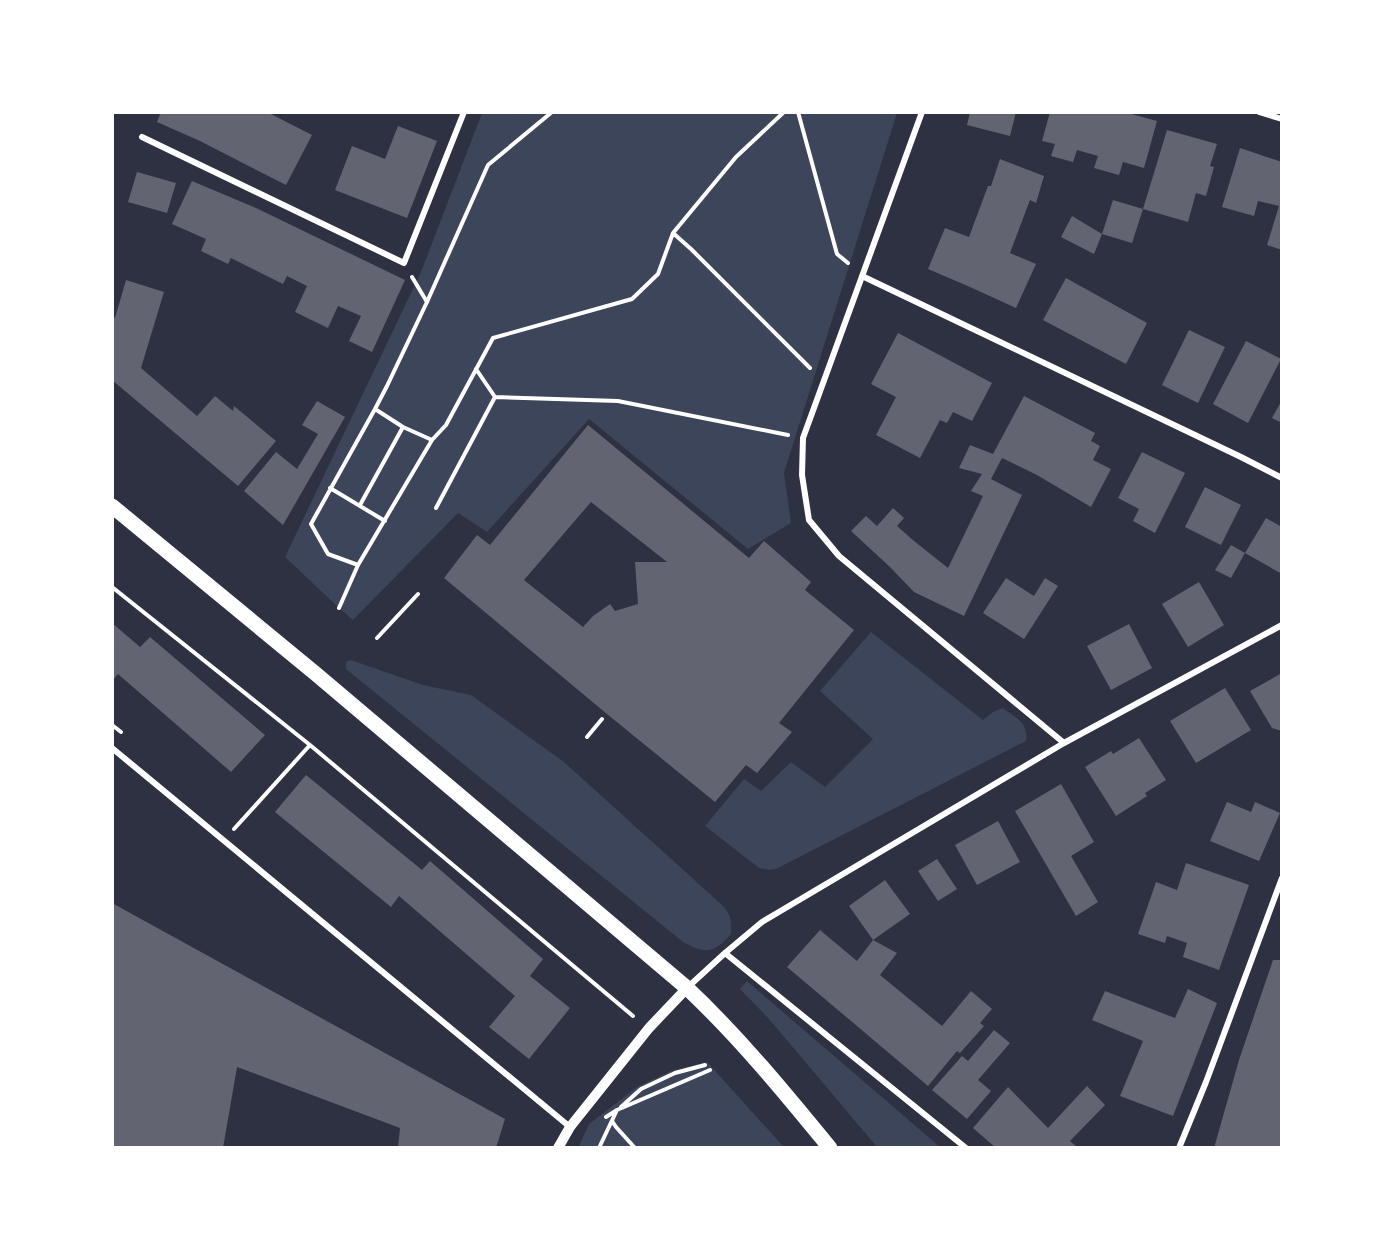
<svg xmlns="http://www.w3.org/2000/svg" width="1394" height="1260" font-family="Commissioner,sans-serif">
<rect width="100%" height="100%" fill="#2d3142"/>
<!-- green -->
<path fill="#3c4559" d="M482 113H897L784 473 791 523 748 549 589 419 487 532 458 513 353 620 339 608 285 557 421 272Z
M871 632 983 720 993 712 1003 708C1016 718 1029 723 1026 741L778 868 770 870 759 868 705 826 744 779 761 791 791 762 825 787 873 739 820 691Z
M351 660 423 685 471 695 564 762 721 904C732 915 731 920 731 934 713 954 706 954 683 942L346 669V662Z
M747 981 940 1147H877L769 1019 740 989Z
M707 1062 784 1147 578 1148 589 1124 637 1087 671 1071Z"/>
<!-- building -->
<path fill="#626471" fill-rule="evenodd" d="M161 112H267L312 135 286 185 200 141 157 122Z
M970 112H1016L1010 136 967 125Z
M1050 112H1124L1157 121 1144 168 1123 162 1119 175 1094 168 1098 156 1077 150 1073 162 1051 156 1055 144 1042 141Z
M398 126 437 141 407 218 335 190 352 146 385 159Z
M1167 130 1217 144 1210 166 1214 167 1206 196 1196 193 1188 222 1143 209Z
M1240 148 1282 162V250L1267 245 1279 206 1258 201 1254 216 1222 207Z
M1000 159 1044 176 1036 203 1030 200 1010 253 1036 264 1016 308 970 287 928 269 945 228 969 237 988 186H991Z
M137 172 176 183 167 213 128 202Z
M192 181 256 208 405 280 372 352 349 341 361 316 338 306 328 328 295 312 307 286 287 276 283 284 231 258 228 264 201 251 206 239 172 224Z
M1113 200 1143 209 1132 243 1102 234Z
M1072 216 1102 234 1094 254 1061 237Z
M1066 278 1147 323 1126 364 1043 320Z
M126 280 164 292 141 368 197 416 215 396 233 411 234 406 276 441 238 486 112 380V315L115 318Z
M1189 330 1225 347 1198 403 1162 385Z
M898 333 992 383 972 421 953 412 947 423 940 420 920 458 876 435 896 397 871 384Z
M1246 341 1281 359 1248 423 1213 404Z
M1024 396 1095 433 1091 441 1100 446 1093 460 1111 469 1091 507 1037 475 1002 458 991 479 1022 495 964 616 914 592 890 567 851 531 866 516 877 526 893 508 904 518 897 526 914 541 948 568 983 496 971 491 982 474 959 468 970 445 993 454Z
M1282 400V423L1272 418Z
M317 401 345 417 283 525 244 491 276 452 297 469 318 434 302 425Z
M588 425 749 558 764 541 811 582 805 590 854 630 779 723 792 732 757 773 746 765 715 802 607 714 444 578 477 535 490 545ZM591 502 667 562H635L638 604 615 611 610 604 593 616 583 627 524 580Z
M1142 452 1185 473 1155 533 1133 521 1139 509 1118 498Z
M1205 487 1241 505 1221 545 1185 527Z
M1266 518 1282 527V574L1245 553 1231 578 1215 570 1231 545 1245 553Z
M1006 578 1034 596 1045 578 1058 586 1024 639 983 613Z
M1199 582 1224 625 1188 647 1162 604Z
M112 623 140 647 150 637 265 735 231 772 118 674 112 681Z
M1129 624 1152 668 1111 690 1087 646Z
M1282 673V731L1272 728 1250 691Z
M1225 688 1251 730 1196 763 1170 721Z
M1139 738 1166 780 1145 793 1147 796 1116 816 1085 767 1111 751 1113 754Z
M306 775 422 870 430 861 543 959 530 976 570 1008 529 1059 489 1027 515 996 399 896 391 907 275 812Z
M1061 784 1094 842 1071 856 1098 902 1076 916 1015 811Z
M1227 802 1251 812 1255 802 1280 813 1259 861 1210 841Z
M998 821 1020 862 977 885 955 845Z
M937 859 957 889 938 901 918 871Z
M1186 863 1249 885 1219 970 1183 957 1187 943 1167 936 1165 943 1138 934 1156 882 1177 890Z
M885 880 910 914 873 940 849 906Z
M112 903 505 1119 496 1148H398L400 1128 237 1067 223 1148H112Z
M820 930 857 961 873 940 897 953 880 975 942 1026 971 991 992 1009 980 1023 984 1026 960 1053 957 1051 928 1086 787 967Z
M1273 960H1282V1148H1214L1239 1060Z
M1188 989 1217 1003 1173 1116 1120 1096 1143 1041 1092 1020 1105 991 1175 1018Z
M994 1030 1010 1043 978 1080 991 1091 967 1119 932 1090 962 1056 968 1061Z
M1087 1086 1105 1105 1070 1141 1078 1148H996L973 1128 1008 1087 1048 1128Z"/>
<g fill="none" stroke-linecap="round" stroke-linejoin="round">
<!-- path -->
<path stroke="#fff" stroke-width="4" d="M798 112 837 254 848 263
M673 233 691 249 810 368
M412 277 427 302
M476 369 495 397 618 401 788 435
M375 409 403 427 432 440
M330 488 385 521
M360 505 403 427
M436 508 495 397
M358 565 328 554 311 524 375 409 387 386 427 302 488 165 552 112
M112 587 310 745 633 1016
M339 608 358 565 432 440 446 425 493 338 632 299 658 274 673 233 736 157 784 112
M377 638 418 594
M112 725 121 732
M587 737 602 719
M234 829 310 745
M621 1107 641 1089 675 1073 705 1065
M606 1117 617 1110 710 1070
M612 1121 616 1127 635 1148
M599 1148 616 1112"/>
<!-- minor -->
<path stroke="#fff" stroke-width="6" d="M922 112 803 438 802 475 809 520 839 556 1064 743
M1259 112 1282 119
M142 137 404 263 464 112
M862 276 1241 457 1282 478
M112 748 570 1127
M725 953 966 1148
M688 987 725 953 762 922 789 906 1064 743 1282 625
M1179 1148 1206 1082 1282 878"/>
<!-- tertiary -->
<path stroke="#fff" stroke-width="10" d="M558 1148 570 1127 649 1028 687 988"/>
<!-- primary -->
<path stroke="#fff" stroke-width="15" d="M112 506 316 674 687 988C739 1037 785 1093 830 1148"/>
</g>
<!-- border -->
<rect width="1394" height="1260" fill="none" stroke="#ffffff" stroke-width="228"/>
</svg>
